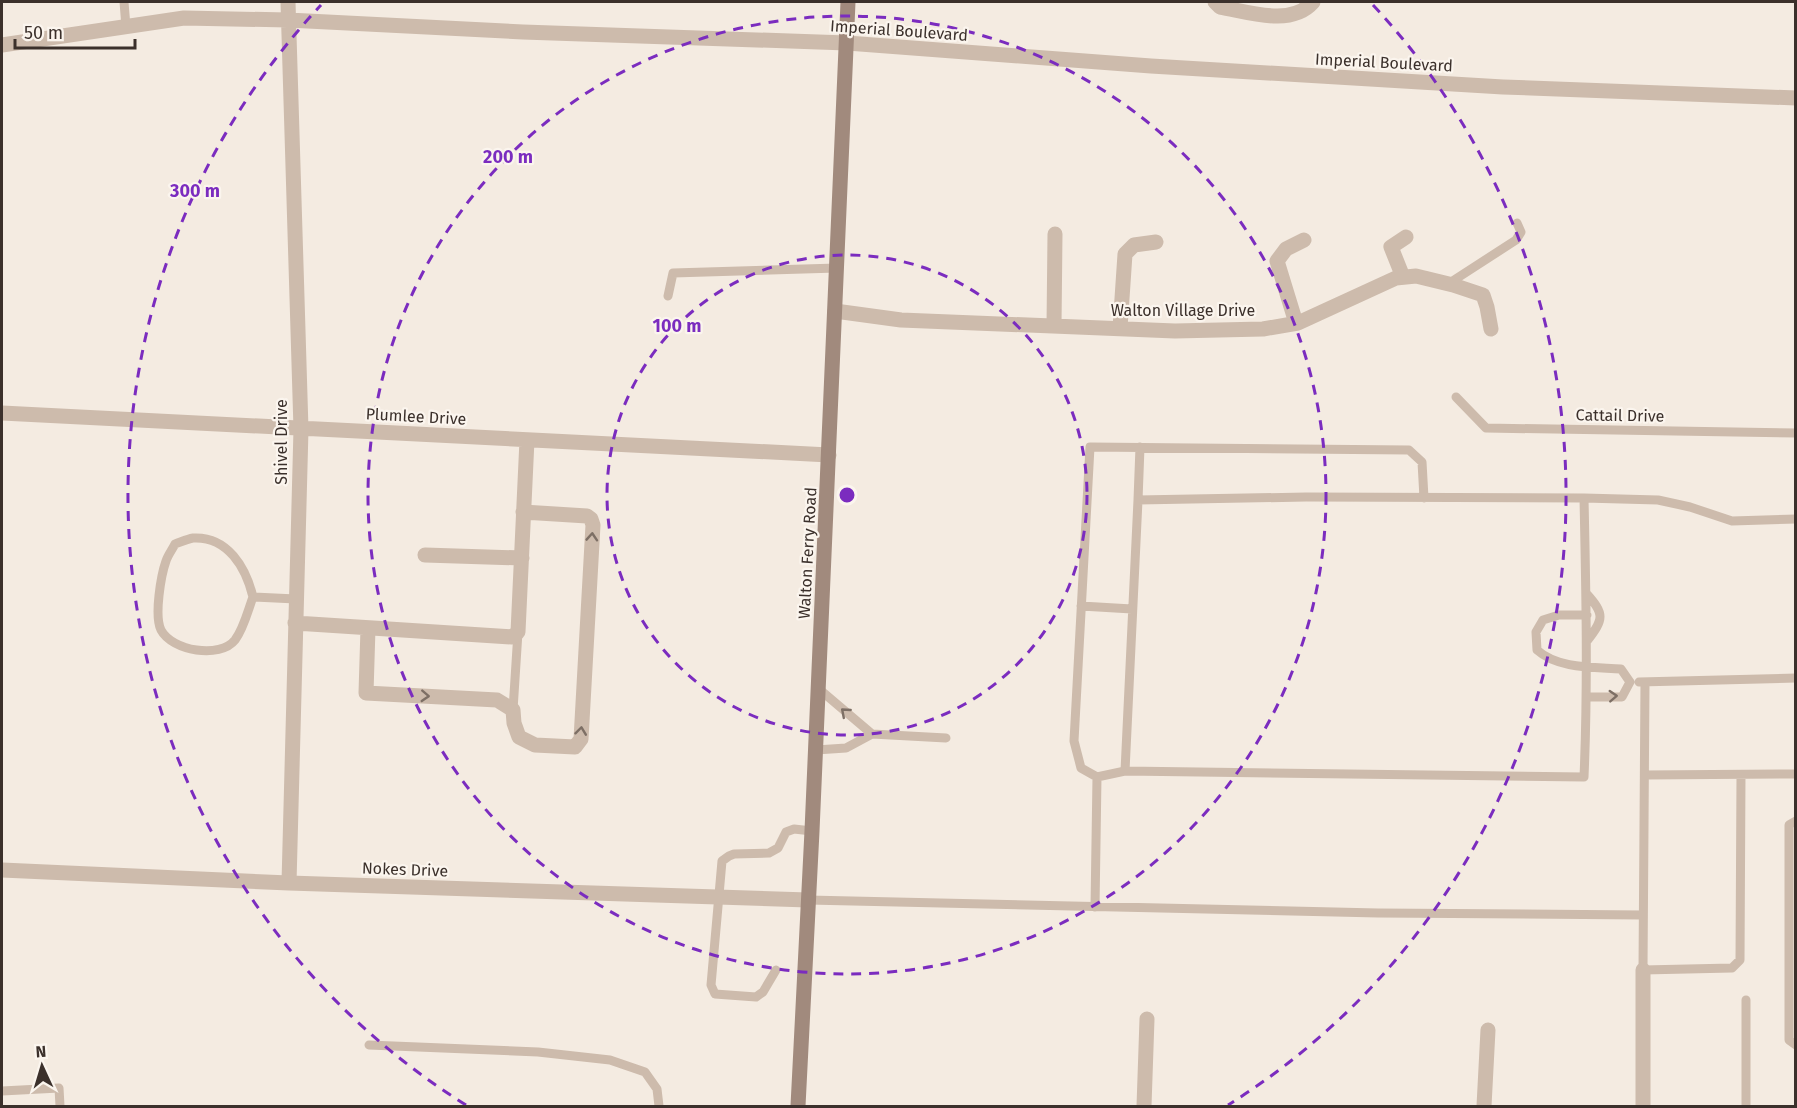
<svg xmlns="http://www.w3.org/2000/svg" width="1797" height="1108" font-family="'Fira Sans',sans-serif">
<rect width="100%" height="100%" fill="#f4ebe1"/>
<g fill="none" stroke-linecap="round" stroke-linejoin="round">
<!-- lane -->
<path stroke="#cdbbac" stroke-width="9" d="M124 2 126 27
M1448 284 1516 240 1521 232 1517 223
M668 296 673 273 837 268
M1456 397 1486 428 1796 433
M1584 498 1658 500 1690 507 1732 521 1796 519
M1138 500 1140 447
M1586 593C1605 614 1604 619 1587 641
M253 597C248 610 244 628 235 640 220 659 172 651 161 630 154 616 161 575 166 561 168 555 172 550 175 544 181 542 187 539 193 538 228 536 246 568 253 597L296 599
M1081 606 1132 609
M1587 615H1559L1543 620 1536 632 1537 650C1558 669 1594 667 1621 669L1630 682
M1639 682 1796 678
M1645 682 1643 970 1732 968 1740 960 1741 775
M819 689 872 734
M1586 697H1622L1630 682
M513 710 518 632
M816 750 846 748 872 734 946 738
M1645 775 1796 774
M1097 777 1081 768 1074 741 1090 447 1409 450 1422 462 1424 498
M1796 821 1789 825V1040L1796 1045
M808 900 1378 913 1643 915
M1095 907 1097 777 1125 771 1138 500 1306 497 1584 498C1586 591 1588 684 1584 777L1125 771
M776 970 763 992 756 997 715 994 711 985 722 861 729 856 734 854 769 853 778 848 786 832 794 829 812 831
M1746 1000V1106
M369 1045 538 1052 610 1060 645 1072 657 1089 659 1106
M2 1091 59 1088 60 1106"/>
<!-- street -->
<path stroke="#cdbbac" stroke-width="15" d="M288 2 301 429 289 883
M1215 2 1220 7C1249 12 1291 27 1313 2
M2 45 184 18 288 20 523 32 847 43 1151 66 1503 87 1796 98
M1403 277 1391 247 1406 237
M835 311 901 320 1175 331 1263 329 1298 323 1396 278 1416 276 1453 285 1483 295 1487 307 1491 329
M1296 323 1277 261 1286 249 1304 240
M1054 326 1055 234
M1120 328 1125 254 1134 245 1156 242
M2 413 829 455
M425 555 522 558
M295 623 512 637 518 632 527 440
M368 628 366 693 497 700 513 710 514 723 519 737 535 745 575 747 581 739 593 525 591 519 587 516 523 512
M2 870 289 883 808 900
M1144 1106 1147 1019
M1484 1106 1488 1030
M1643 1106V970"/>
<!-- secondary -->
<path stroke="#a18a7d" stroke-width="15" d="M798 1106 812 831 848 2"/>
</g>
<!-- one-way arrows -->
<defs><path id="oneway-chevron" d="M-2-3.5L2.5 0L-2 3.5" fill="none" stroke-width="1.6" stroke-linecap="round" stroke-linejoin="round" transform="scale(1.5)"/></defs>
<g stroke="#7d6f65">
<use href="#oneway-chevron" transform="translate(592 537) rotate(-86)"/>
<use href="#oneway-chevron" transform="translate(425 696) rotate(3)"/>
<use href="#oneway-chevron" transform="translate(1613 696) rotate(-3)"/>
<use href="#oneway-chevron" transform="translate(845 712) rotate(-139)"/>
<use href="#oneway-chevron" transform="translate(581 731) rotate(-83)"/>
</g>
<!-- distance rings -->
<g fill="none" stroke="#7b2cbf" stroke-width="3" stroke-dasharray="10 8">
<circle cx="847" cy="495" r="240"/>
<circle cx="847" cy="495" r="479"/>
<path d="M466 1105A719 719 0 0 1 321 5M1373 5A719 719 0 0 1 1228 1105"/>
</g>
<g text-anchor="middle" stroke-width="4.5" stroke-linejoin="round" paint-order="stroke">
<!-- street labels -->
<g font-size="16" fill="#3b302b" stroke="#fbf5ee">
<text transform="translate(899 30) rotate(4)" y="6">Imperial Boulevard</text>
<text transform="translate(1384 62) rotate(3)" y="6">Imperial Boulevard</text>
<text x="1183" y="316">Walton Village Drive</text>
<text transform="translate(1620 415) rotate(1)" y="6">Cattail Drive</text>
<text transform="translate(416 416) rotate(3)" y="6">Plumlee Drive</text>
<text transform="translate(281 442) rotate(-90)" y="6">Shivel Drive</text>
<text transform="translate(807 553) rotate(-87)" y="6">Walton Ferry Road</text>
<text transform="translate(405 869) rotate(2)" y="6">Nokes Drive</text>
</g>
</g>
<circle cx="847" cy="495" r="9" fill="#7b2cbf" stroke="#fbf5ee" stroke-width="3"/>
<g font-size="18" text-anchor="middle" font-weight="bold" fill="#7b2cbf" stroke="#fbf5ee" stroke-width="4.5" stroke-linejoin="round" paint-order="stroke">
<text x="508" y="163">200 m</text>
<text x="195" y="197">300 m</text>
<text x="677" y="332">100 m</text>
</g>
<!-- border -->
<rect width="1797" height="1108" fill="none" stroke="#3b302b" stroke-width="6"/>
<!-- north arrow -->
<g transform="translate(42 1066) rotate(356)" stroke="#fbf5ee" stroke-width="4.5" paint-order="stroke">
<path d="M0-4.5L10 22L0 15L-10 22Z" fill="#3b302b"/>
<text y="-9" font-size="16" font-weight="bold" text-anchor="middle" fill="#3b302b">N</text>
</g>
<!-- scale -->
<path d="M15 39v9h120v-9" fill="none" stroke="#3b302b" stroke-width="3"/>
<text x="24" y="39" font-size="18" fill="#3b302b" stroke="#fbf5ee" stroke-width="4.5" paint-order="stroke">50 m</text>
</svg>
